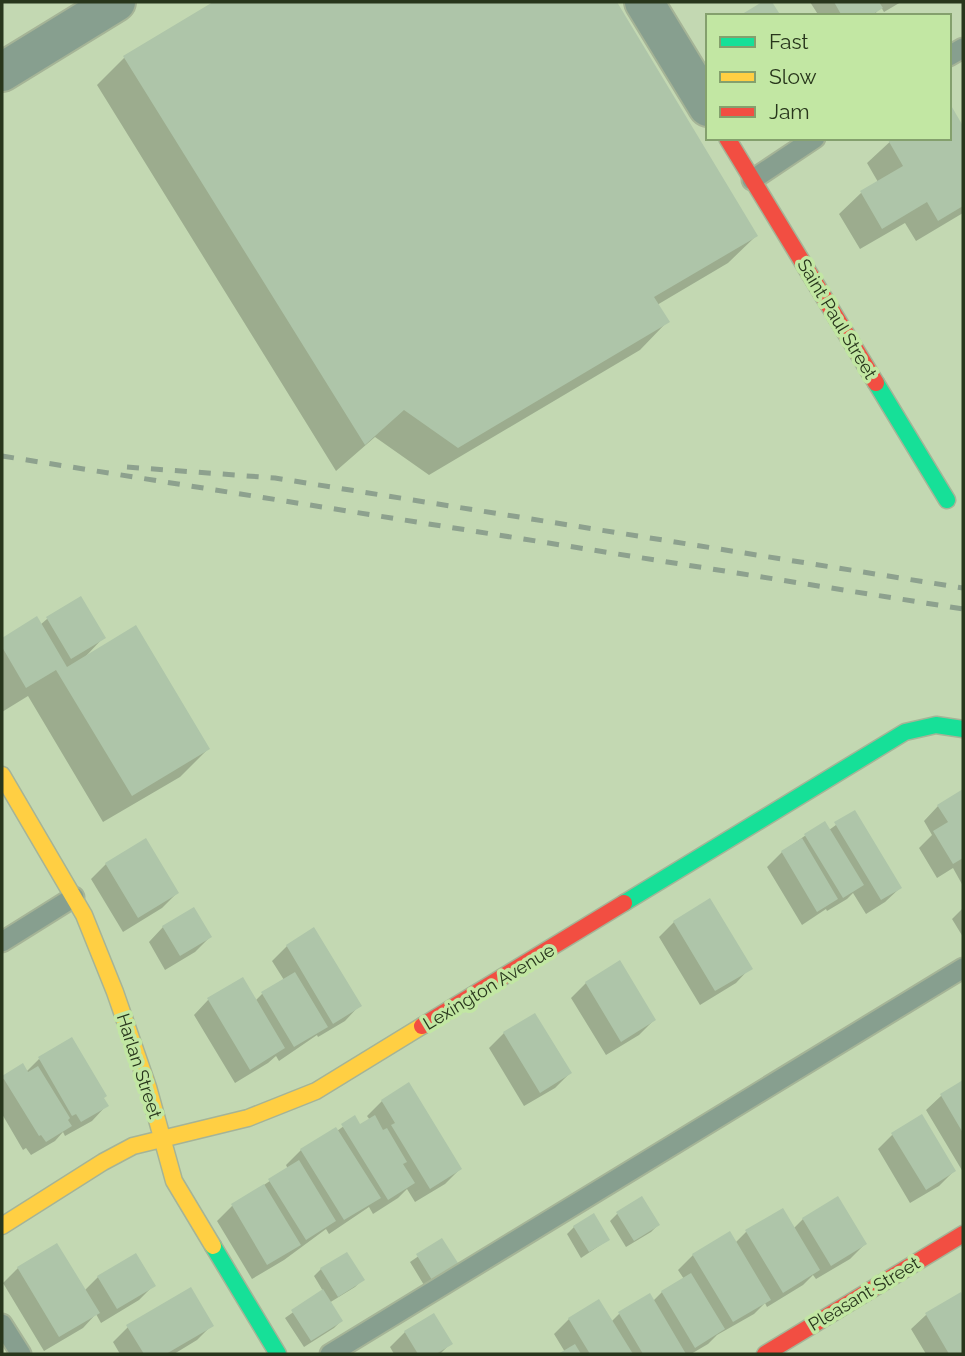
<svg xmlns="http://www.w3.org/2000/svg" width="965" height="1356" font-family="Raleway,sans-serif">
<rect width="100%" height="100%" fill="#c3d8b2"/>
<!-- shadow -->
<path fill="#0003" d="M216 2H615L756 236 728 263 657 305 667 322 640 350 429 475 375 437 336 471 97 85 124 58Z
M810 2H901L884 12 881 7 873 16H819Z
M949 106 963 129V213L916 241 905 223 860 249 839 214 861 193 878 182 867 163 894 138H949Z
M80 599 104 637 85 657 208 749 180 777 103 822 28 696 2 712V640L36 619 40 625 47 619Z
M963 791V886L953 868 937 878 919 848 932 835 924 821 938 806Z
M854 812 900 888 885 902 866 914 853 893 847 899 827 911 826 909 802 925 767 867 782 852 806 835 829 830Z
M106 864 177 893 162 908 123 932 91 879Z
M963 908V937L952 919Z
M674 922 750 968 736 983 700 1005 659 937Z
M163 927 210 937 195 952 165 970 149 942Z
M287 946 359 1006 345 1021 318 1037 317 1035 279 1061 276 1056 268 1063 235 1083 194 1015 208 1000 255 1001 262 994 284 980 272 961Z
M586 983 654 1020 639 1035 606 1055 571 998Z
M504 1033 570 1073 555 1088 524 1106 489 1048Z
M39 1059 102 1098 106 1106 92 1121 65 1136 63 1132 55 1141 31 1155 26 1148 23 1150 2 1114V1079L26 1072Z
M963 1082V1172L926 1110 941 1096Z
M382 1101 460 1169 445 1184 415 1202 407 1189 398 1198 373 1214 369 1207 329 1234 326 1229 284 1260 252 1279 217 1221 232 1206 288 1169 286 1165 301 1150 336 1129 337 1131 355 1118 360 1126 370 1120 367 1116Z
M893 1134 954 1171 939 1186 910 1203 878 1149Z
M642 1199 658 1225 651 1232 626 1247 610 1221 617 1214Z
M782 1210 793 1229 803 1219 865 1244 850 1259 816 1279 813 1275 803 1285 767 1307 765 1303 754 1314 717 1335 708 1344 691 1354H561L565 1352 554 1334 569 1319 598 1302 611 1322 619 1314 653 1301 662 1292 684 1279 678 1270 693 1255 735 1243 746 1232Z
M574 1227 608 1240 581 1258 567 1234Z
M442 1240 456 1263 424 1285 410 1262Z
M135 1255 154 1285 139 1300 101 1323 96 1314 83 1328 44 1351 3 1283 18 1268 84 1291 98 1277Z
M321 1269 362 1280 355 1287 329 1303 341 1321 334 1328 304 1347 285 1318 323 1291 314 1276Z
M960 1294 963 1299V1354H926L911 1329 926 1315Z
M212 1325 197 1340 174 1354H120L113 1342 128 1327Z
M405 1332 450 1344 440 1354H394L390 1347Z"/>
<!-- building -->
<path fill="#aec5a9" d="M213 2H617L758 236 654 297 670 322 458 448 404 410 365 445 123 56Z
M762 2H772L781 16H739Z
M834 2H879L883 8 870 16H842Z
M949 102 963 126V206L938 221 927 202 882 229 860 191 903 166 888 140 949 138Z
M81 596 106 638 71 659 46 617Z
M37 616 67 667 136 625 210 749 132 796 56 670 26 688 2 647V638Z
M963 789V858L953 864 933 831 948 822 937 805Z
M855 810 902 888 881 900 834 822Z
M825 821 864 885 843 898 804 834Z
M146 838 179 893 138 918 105 863Z
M802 838 838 899 817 912 781 851Z
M710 898 753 969 715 991 673 921Z
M194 907 212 937 180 956 162 926Z
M314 927 362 1006 333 1024 286 945Z
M620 960 656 1020 621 1042 585 982Z
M295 972 328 1027 294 1047 261 992Z
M243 977 285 1048 250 1070 207 998Z
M535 1013 572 1073 540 1093 503 1032Z
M72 1037 107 1096 104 1098 109 1106 81 1122 76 1114 72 1116 38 1057Z
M23 1063 28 1072 38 1066 70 1118 68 1120 72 1126 46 1142 41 1135 39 1136 2 1076Z
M963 1080V1133L940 1094Z
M409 1082 462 1169 430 1189 391 1125 395 1123 381 1100Z
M922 1114 956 1171 926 1190 891 1133Z
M355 1115 360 1124 375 1115 383 1130 387 1128 407 1162 403 1164 415 1183 388 1200 341 1124Z
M336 1127 381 1198 344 1220 300 1149Z
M299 1160 336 1221 306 1240 268 1179Z
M264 1184 301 1245 267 1265 231 1204Z
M642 1196 660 1225 634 1241 616 1212Z
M838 1196 867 1244 831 1266 802 1218Z
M783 1208 820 1270 783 1293 745 1230Z
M594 1213 610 1240 589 1252 573 1226Z
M730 1231 771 1300 733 1322 692 1254Z
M442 1238 458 1263 432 1280 416 1254Z
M57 1243 100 1313 59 1337 17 1267Z
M347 1252 365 1280 338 1297 320 1268Z
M136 1253 156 1286 117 1309 97 1276Z
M691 1273 725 1329 695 1348 661 1291Z
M191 1287 214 1326 166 1354H144L126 1325Z
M323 1289 343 1321 311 1341 291 1310Z
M961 1292 963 1296V1354H949L925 1313Z
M650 1293 686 1354H643L618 1312Z
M599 1299 633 1354H590L568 1318Z
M434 1313 453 1344 436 1354H418L404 1331Z
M575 1344 581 1354H558Z"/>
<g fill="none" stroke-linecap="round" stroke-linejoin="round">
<defs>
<path id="lane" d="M949 56 963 48
M752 180 815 138
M2 942 74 897
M2 1324 21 1354
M330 1354 963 968"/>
<path id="street" d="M644 2 708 107
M2 72 116 2"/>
<path id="fast" d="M876 383 947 500
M624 903 905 732 936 725 963 729
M213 1246 278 1354"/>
<path id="slow" d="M2 775 84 915 115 992 148 1087 174 1181 213 1246
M2 1226 103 1162 133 1146 248 1118 316 1091 422 1026"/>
<path id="jam" d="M727 138 876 383
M422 1026 624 903
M765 1354 963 1234"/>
</defs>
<!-- lane casing -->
<use href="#lane" stroke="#a5b497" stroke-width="23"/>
<!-- street casing -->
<use href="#street" stroke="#a5b497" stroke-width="42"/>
<!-- fast casing -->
<use href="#fast" stroke="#a5b497" stroke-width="19"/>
<!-- slow casing -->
<use href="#slow" stroke="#a5b497" stroke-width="19"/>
<!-- jam casing -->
<use href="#jam" stroke="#a5b497" stroke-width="19"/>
<!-- lane -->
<use href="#lane" stroke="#879f8f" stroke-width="19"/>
<!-- street -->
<use href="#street" stroke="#879f8f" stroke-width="38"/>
<!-- fast -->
<use href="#fast" stroke="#16e098" stroke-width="16"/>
<!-- slow -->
<use href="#slow" stroke="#ffcf43" stroke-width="16"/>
<!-- jam -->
<use href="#jam" stroke="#f24e42" stroke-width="16"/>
<!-- rail -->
<path stroke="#8da18e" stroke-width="5" stroke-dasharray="12 12" stroke-linecap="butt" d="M2 456 963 609
M127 467 275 478 963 588"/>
</g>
<g text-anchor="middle" stroke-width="7" stroke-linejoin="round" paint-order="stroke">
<!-- street labels -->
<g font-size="18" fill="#28361c" stroke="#c2e7a3">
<text transform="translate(837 319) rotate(59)" y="6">Saint Paul Street</text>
<text transform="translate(489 987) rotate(-31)" y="6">Lexington Avenue</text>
<text transform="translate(139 1066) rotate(72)" y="6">Harlan Street</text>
<text transform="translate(864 1294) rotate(-31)" y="6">Pleasant Street</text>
</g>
</g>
<!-- border -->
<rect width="965" height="1356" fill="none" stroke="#28361c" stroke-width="7"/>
<!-- legend -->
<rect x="706" y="14" width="245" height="126" fill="#c2e7a3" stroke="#84a06d" stroke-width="2"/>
<rect x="720" y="37" width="35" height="10" fill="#16e098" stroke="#84a06d" stroke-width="2"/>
<text x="769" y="49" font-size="21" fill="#28361c">Fast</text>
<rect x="720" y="72" width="35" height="10" fill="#ffcf43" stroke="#84a06d" stroke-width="2"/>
<text x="769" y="84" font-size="21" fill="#28361c">Slow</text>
<rect x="720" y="107" width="35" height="10" fill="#f24e42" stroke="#84a06d" stroke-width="2"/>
<text x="769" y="119" font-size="21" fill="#28361c">Jam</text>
</svg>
